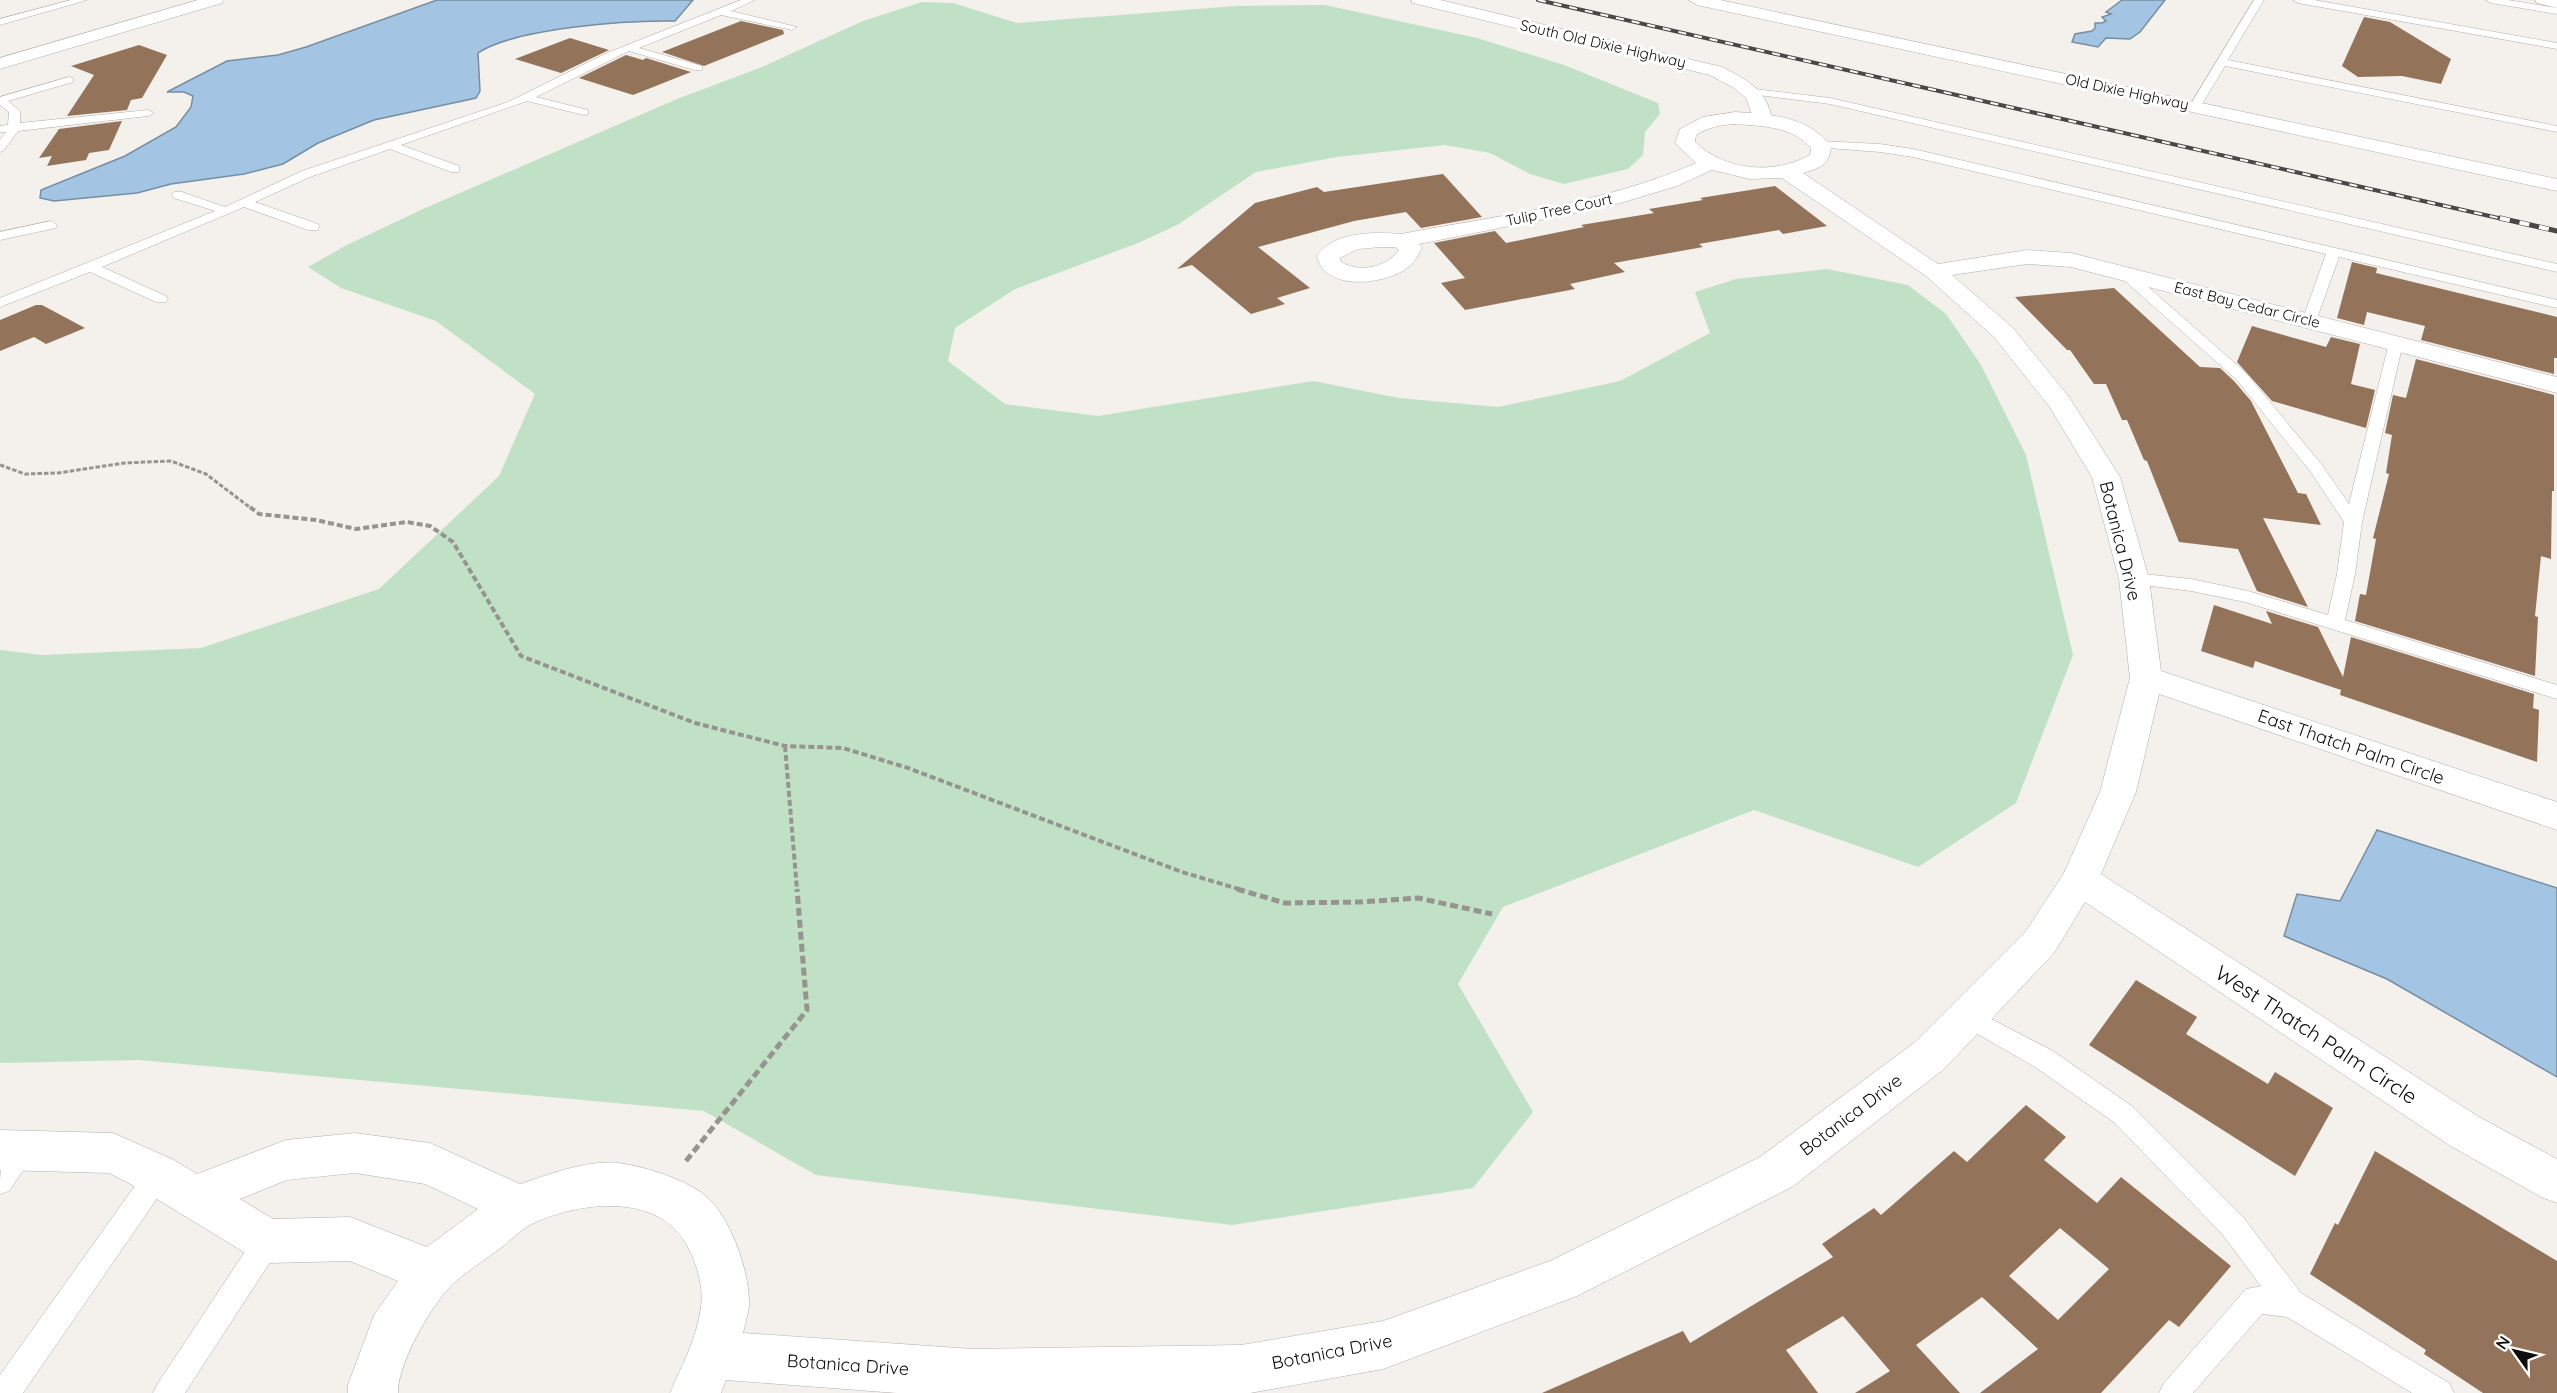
<svg xmlns="http://www.w3.org/2000/svg" width="2557" height="1393" font-family="Quicksand,sans-serif">
<rect width="100%" height="100%" fill="#f4f0ec"/>
<!-- green -->
<path fill="#c1e1c6" d="M922 2 953 3 1017 23 1236 6 1325 5 1477 38 1564 65 1658 103 1660 114 1645 132 1643 155 1628 169 1564 184 1530 174 1490 153 1445 145 1337 157 1256 172 1177 225 1138 243 1015 289 955 328 948 361 1005 404 1098 416 1313 381 1399 398 1498 407 1620 381 1710 333 1695 292 1736 279 1827 269 1908 285 1946 314 1981 365 2026 455 2073 655 2016 803 1918 867 1754 810 1503 907 1458 984 1533 1112 1473 1188 1232 1225 816 1175 704 1111 139 1060 0 1063V650L42 655 201 648 379 589 499 476 535 394 436 321 341 288 308 267 347 245 423 209 677 99 762 67 863 21Z"/>
<!-- water -->
<path fill="#a3c5e3" stroke="#768ea2" stroke-width="1.5" d="M437 0H693L675 21C629 20 515 28 478 53L480 91 476 98 374 120 318 143 283 164 244 174 171 184 137 193 54 201 40 198 41 190 125 156 176 127 191 107 193 96 184 92H167L227 61 278 55 306 47Z
M2122 0H2165L2140 32 2130 39 2106 38 2098 47 2072 42 2075 34 2092 31 2095 28V23H2102L2106 21 2102 17 2111 14 2106 12Z
M2377 830 2557 888V1077L2387 979 2284 936 2297 894 2340 901Z"/>
<!-- building -->
<path fill="#937359" fill-rule="evenodd" d="M2364 17 2390 22 2451 59 2441 84 2402 76 2358 77 2342 66Z
M741 21 783 30 784 34 704 66 662 52Z
M570 38 609 50 561 73 515 59Z
M139 45 167 55 142 98 131 100 127 110 67 116 94 75 71 66Z
M626 55 643 60 646 58 691 72 633 95 579 78Z
M122 121 109 150 89 153 86 160 47 166 52 156 39 158 59 129Z
M1443 174 1482 217 1421 228 1406 212 1354 221 1258 247 1310 288 1277 298 1285 304 1251 314 1192 265 1177 269 1255 203 1317 187 1324 192Z
M1775 186 1827 226 1783 234 1779 230 1699 244 1703 247 1614 263 1625 272 1570 284 1575 289 1465 310 1441 283 1465 278 1434 243 1495 231 1506 243 1584 227 1581 225 1654 213 1649 209 1703 200 1700 198Z
M2352 262 2377 268 2376 273 2557 317V358H2554V374L2421 340 2425 326 2367 312 2364 325 2337 318Z
M2114 288 2200 367 2220 368 2234 381 2251 401 2298 493 2306 494 2321 525 2263 518 2308 607 2257 591 2238 549 2179 542 2147 461 2144 460 2127 420H2122L2106 384H2094L2070 350H2067L2015 297Z
M36 305H42L85 328 46 344 34 337 0 351V320Z
M2252 326 2326 347 2331 337 2360 344 2351 384 2375 390 2366 428 2272 401 2237 362Z
M2416 359 2554 395V491H2552L2551 559 2541 556 2535 616 2538 617 2535 676 2355 621 2360 594 2366 595 2376 539 2373 538 2389 474 2386 473 2392 435 2385 433 2393 395 2406 398Z
M2214 605 2272 624 2266 611 2318 627 2343 677 2351 637 2534 694 2533 708 2539 710 2537 762 2340 695 2341 690 2255 661 2253 668 2201 651Z
M2136 980 2197 1017 2186 1034 2268 1084 2275 1072 2333 1108 2295 1176 2089 1045Z
M2026 1105 2066 1137 2044 1160 2097 1203 2121 1177 2231 1266 2179 1327 2169 1320 2101 1393H1980L2038 1349 1982 1297 1916 1345 1960 1393H1855L1890 1371 1843 1316 1786 1350 1818 1393H1542L1683 1331 1690 1343 1833 1257 1822 1244 1874 1208 1881 1215 1954 1151 1967 1162ZM2060 1228 2109 1269 2058 1320 2009 1276Z
M2375 1151 2557 1261V1393H2483L2424 1354 2426 1350 2310 1274 2335 1223 2338 1225Z"/>
<g fill="none" stroke-linecap="round" stroke-linejoin="round">
<defs>
<path id="lane" d="M71 0H87L0 25V19Z
M741 0H755L731 11 797 27 792 30 721 15 639 48 702 66V70H694L629 51 536 97 588 110V114L584 115 527 101 401 145 459 166V172H451L390 149 310 177 255 202 318 224 319 227 318 230H308L244 207 102 267 166 296 168 299 166 302H156L90 272 0 307V298L215 211 174 198 172 195 174 192H182L225 207 302 171 508 102 607 53Z
M2254 0H2264L2228 60 2557 126V132L2225 66 2199 109H2191L2189 107Z
M2293 0H2314L2557 43V49L2298 3Z
M2486 0H2508L2557 8V14L2491 3Z
M69 77 73 78V82L8 101 20 111V123L148 110 154 113 148 116 18 131 4 150 0 152V140L6 132H0V126L8 125 9 112 0 105V97Z
M1754 89 1830 98 2557 264V272L1830 104 1750 94 1749 92Z
M1819 141 1880 144 1913 149 2557 300V308L2339 257 2316 321 2309 325 2302 321 2326 254 1913 157 1880 152 1815 147V143Z
M51 221 57 225 56 228 0 240V232Z
M2124 269 2129 270 2246 373 2322 465 2349 504 2389 343 2391 340H2401L2403 343 2362 522 2355 574 2345 620 2557 685V699L2245 602 2191 591 2128 583 2125 579 2128 575 2134 573 2191 579 2248 591 2328 615 2337 574 2344 522 2310 471 2236 379 2119 276 2117 273 2119 270Z
M1968 1007 2053 1051 2133 1107 2243 1217 2301 1293 2449 1383 2454 1393H2412L2287 1317 2262 1314 2193 1393H2159L2164 1383 2246 1289 2261 1286 2223 1235 2115 1123 2035 1067 1960 1024 1956 1017 1960 1010Z
M24 1138 33 1142 37 1150 9 1191 0 1194C0 1170 0 1148 24 1138Z
M158 1163 167 1166 171 1175 167 1184 23 1393H0V1375L149 1166Z
M268 1228 278 1232 282 1241 278 1250 185 1393H153L158 1383 258 1232Z"/>
<path id="street" d="M2535 0H2557V8L2537 3Z
M1735 112C1769 114 1810 116 1831 147 1829 166 1819 168 1803 173L1938 264 2027 250 2071 253 2557 377V393L2071 267 2027 264 1952 275 2012 327 2069 397 2120 477 2149 579 2161 671 2557 802V830L2159 694 2136 792 2101 874 2479 1117 2557 1159V1203L2541 1197 2449 1145 2085 902 2054 953 1944 1069 1792 1187 1577 1296 1383 1369 1250 1393H897L726 1380 721 1393H670C682 1365 697 1338 701 1307 704 1286 696 1260 685 1242 655 1193 581 1202 536 1222 524 1227 513 1238 503 1246 486 1260 464 1272 449 1288 430 1308 397 1365 398 1393H348V1385L374 1315 398 1281 350 1261 268 1263 252 1257 142 1190 109 1173 0 1170V1130L113 1133 174 1160 197 1174 286 1140 355 1133 430 1143 520 1184C551 1174 585 1160 618 1163 644 1166 692 1181 710 1200 733 1224 750 1274 749 1306 748 1315 745 1324 743 1333L973 1349 1241 1345 1383 1321 1550 1261 1760 1157 1914 1043 2026 931 2064 873 2100 792 2130 678 2119 579 2092 477 2049 406 1994 337 1926 276 1782 178 1750 179 1712 170 1677 186 1610 206 1419 244 1422 248C1417 258 1411 267 1401 272 1377 285 1324 290 1317 256 1334 231 1374 232 1401 234 1500 215 1604 204 1696 163L1675 143 1680 129 1703 117ZM1735 124C1762 126 1792 126 1811 148L1810 155C1774 175 1725 171 1695 142L1696 135C1709 127 1720 125 1735 124ZM1382 247H1395L1399 250C1386 268 1359 273 1341 262L1340 258 1358 249ZM355 1173 425 1184 478 1209 427 1247 350 1217 273 1219 240 1199 287 1180Z"/>
<path id="secondary" d="M198 0H224L222 3 0 69V58Z
M1411 0H1440L1722 67C1746 79 1767 90 1772 119L1769 123H1755L1746 98 1734 88 1710 75 1413 3Z
M1689 0H1720L2557 179V191L1697 5Z"/>
</defs>
<!-- lane casing -->
<use href="#lane" stroke="#b3aeab" stroke-width="1"/>
<!-- street casing -->
<use href="#street" stroke="#b3aeab" stroke-width="1"/>
<!-- secondary casing -->
<use href="#secondary" stroke="#b3aeab" stroke-width="1"/>
<!-- path-far2 -->
<path stroke="#969491" stroke-width="3" stroke-dasharray="4.5 2" stroke-linecap="butt" d="M0 465 25 474 58 473 124 463 171 461 206 474 252 509"/>
<!-- path-far1 -->
<path stroke="#969491" stroke-width="4" stroke-dasharray="6 3" stroke-linecap="butt" d="M250 507 259 514 316 520 356 529 407 522 430 526 453 542 521 656 695 723 785 746 843 748 908 768 1182 872 1242 890
M785 746 797 890"/>
<!-- path -->
<path stroke="#969491" stroke-width="5" stroke-dasharray="8 4" stroke-linecap="butt" d="M1237 889 1285 903 1361 902 1418 898 1492 914
M686 1161 807 1010 797 889"/>
<!-- lane -->
<use href="#lane" fill="#fff" fill-rule="evenodd"/>
<!-- street -->
<use href="#street" fill="#fff" fill-rule="evenodd"/>
<!-- secondary -->
<use href="#secondary" fill="#fff" fill-rule="evenodd"/>
<defs>
<path id="rail-far1" d="M1538 0 2507 220"/>
<path id="rail" d="M2500 218 2557 231"/>
</defs>
<!-- rail-far1 casing -->
<use href="#rail-far1" stroke="#4a4846" stroke-width="4"/>
<!-- rail casing -->
<use href="#rail" stroke="#4a4846" stroke-width="5"/>
<!-- rail-far1 -->
<use href="#rail-far1" stroke="#fff" stroke-width="2" stroke-dasharray="8" stroke-linecap="butt"/>
<!-- rail -->
<use href="#rail" stroke="#fff" stroke-width="4" stroke-dasharray="10" stroke-linecap="butt"/>
</g>
<g text-anchor="middle" stroke-width="6" stroke-linejoin="round" paint-order="stroke">
<!-- far-street labels -->
<g font-size="15" fill="#0e0d0c" stroke="#fff">
<text transform="translate(1603 44) rotate(13)" y="5">South Old Dixie Highway</text>
<text transform="translate(2127 92) rotate(12)" y="5">Old Dixie Highway</text>
<text transform="translate(1559 210) rotate(-12)" y="5">Tulip Tree Court</text>
<text transform="translate(2247 305) rotate(14)" y="5">East Bay Cedar Circle</text>
</g>
<!-- street labels -->
<g font-size="18" fill="#0e0d0c" stroke="#fff">
<text transform="translate(2120 541) rotate(76)" y="6">Botanica Drive</text>
<text transform="translate(2351 747) rotate(19)" y="6">East Thatch Palm Circle</text>
<text transform="translate(1851 1115) rotate(-37)" y="6">Botanica Drive</text>
<text transform="translate(1332 1352) rotate(-11)" y="6">Botanica Drive</text>
<text transform="translate(848 1365) rotate(4)" y="6">Botanica Drive</text>
</g>
<!-- near-street labels -->
<g font-size="21" fill="#0e0d0c" stroke="#fff">
<text transform="translate(2316 1035) rotate(33)" y="7">West Thatch Palm Circle</text>
</g>
</g>
<!-- north arrow -->
<g transform="translate(2515 1351) rotate(304)" stroke="#ffffff" stroke-width="4.5" paint-order="stroke">
<path d="M0-4.5L10 22L0 15L-10 22Z" fill="#0e0d0c"/>
<text y="-9" font-size="16" font-weight="bold" text-anchor="middle" fill="#0e0d0c">N</text>
</g>
</svg>
